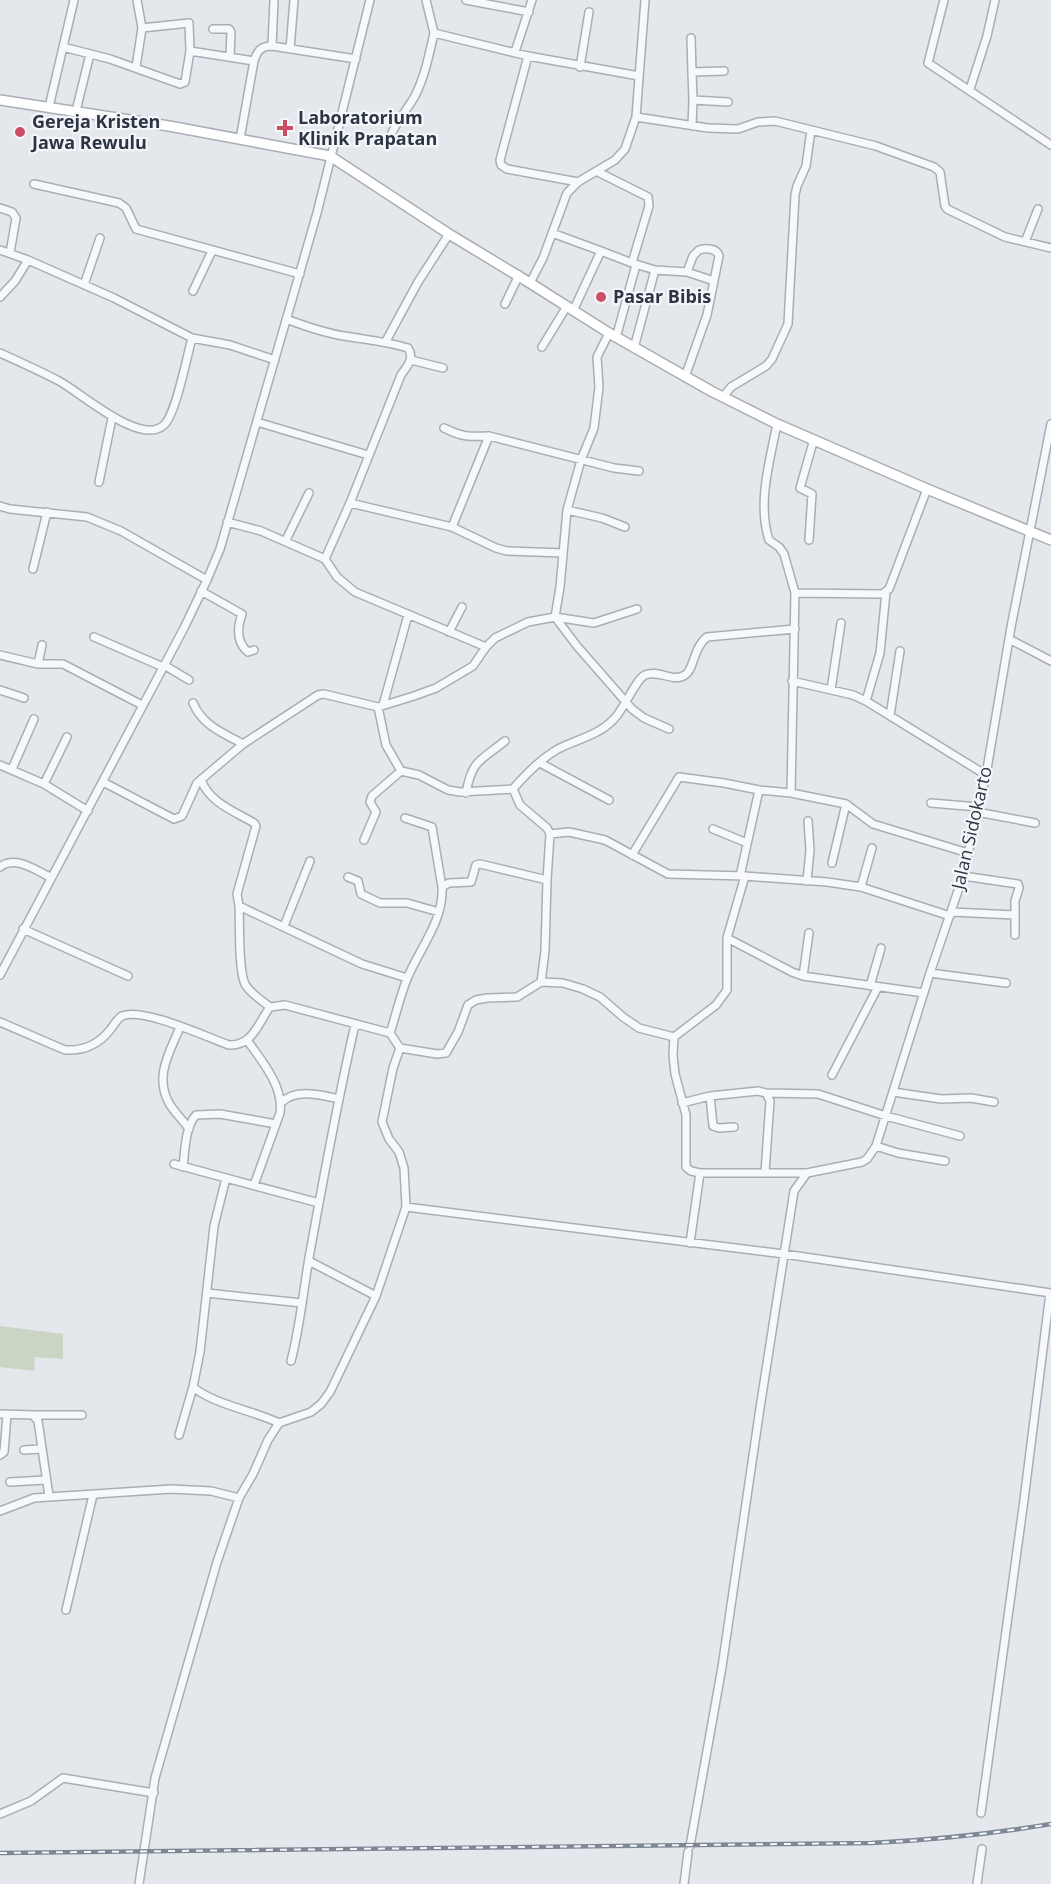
<svg xmlns="http://www.w3.org/2000/svg" width="1051" height="1884" font-family="'Open Sans',sans-serif">
<rect width="100%" height="100%" fill="#e4e7eb"/>
<!-- green -->
<path fill="#cad5c5" d="M0 1326 63 1334V1359L35 1357 34 1371 0 1367Z"/>
<g fill="none" stroke-linecap="round" stroke-linejoin="round">
<defs>
<path id="street" d="M426 0 434 33 528 56 639 76
M466 0 529 12
M944 0 928 63 1051 145
M213 29H229L231 32 230 56
M691 38 692 72
M272 46 274 0
M63 47 110 59 180 84 185 82 190 51 189 23 142 28
M290 49 294 0
M190 51 254 61C257 51 261 46 272 46L356 59
M515 52 532 0
M528 56 500 160 501 165 507 169 578 182
M136 67 142 28 137 0
M580 67 589 12
M970 89 987 36 995 0
M693 100 692 72 724 71
M49 107 74 0
M76 111 90 54
M636 117 708 128 738 129 758 122 775 121 876 146 934 167 940 172 945 206 947 209 1005 237 1051 248
M692 126 693 100 728 102
M390 137C396 122 407 110 415 96 425 76 429 55 434 33
M240 139 254 61
M34 184 119 203 126 208 136 229 300 274
M0 208 12 212 16 218 10 253
M552 233 601 251
M1025 242 1038 209
M0 250 28 260 114 298 192 338 230 345 275 360
M632 263 655 270 687 272 714 281
M530 283 543 258 567 193 578 182 615 160 625 149 636 117 645 0
M84 285 100 238
M193 291 212 251
M0 297 15 281 28 260
M505 304 519 275
M573 311 601 251 632 263 649 206 648 197 598 172
M286 319C305 326 324 333 344 336 368 340 385 341 408 348 415 359 407 366 401 375L350 503 325 559
M616 338 636 265
M386 341 418 282 449 234
M542 347 567 306
M634 348 655 270
M0 353C20 362 40 371 59 381 80 392 141 447 164 425 176 414 187 356 192 338
M411 360 443 368
M685 377 707 315 719 256C717 248 706 248 699 250L693 256 687 272
M723 397 731 387 766 366 772 359 788 324 795 195 797 186 806 166 811 130
M257 422 368 455
M777 424C770 460 757 503 769 540L779 547 784 554 795 593 791 793
M444 428C462 437 469 437 489 436L614 468 639 471
M99 482 112 418
M350 503 452 527 496 548 507 551 563 553
M0 506 10 509 87 517 121 531 207 580
M567 510 602 518 625 527
M227 522 261 531 325 559 337 577 355 592 486 647
M452 527 489 436
M286 540 309 493
M809 540 812 494 800 488 814 439
M33 569 47 512
M201 591 242 614C237 628 236 642 248 652L254 650
M795 593 882 594 889 589 927 489
M555 617 577 646 632 709 644 718 669 729
M555 617 594 623 637 609
M795 629 707 637C693 648 694 670 685 675 673 683 658 669 645 675 636 679 624 709 614 719 598 736 577 739 558 749 540 759 526 774 513 789L520 805 547 828 550 834 569 832 605 840 668 874 745 876 827 882 861 887 950 916
M449 632 462 607
M94 637 163 667
M1009 639 1051 661
M0 655 38 664H63L142 705
M38 664 42 645
M164 665 189 680
M792 681 853 695 866 701 986 775
M0 690 24 698
M831 690 841 623
M866 701 880 653 886 592
M193 703C203 726 223 733 243 744
M383 705 408 615
M378 707 386 745 401 771 419 775 448 790 460 792 513 789
M890 716 900 651
M540 763 609 800
M0 765 44 784 88 811
M12 769 34 719
M201 780C210 803 234 811 254 823L256 826 237 894 239 906 362 964 407 978
M103 782 174 819 182 816 197 783 243 744 318 695 324 694 378 707 414 696 436 688 473 666 486 647 495 638 528 622 555 617 560 587 567 510 581 460 594 428 599 387 597 357 609 333
M44 784 67 737
M466 793C472 760 480 761 505 741
M931 803 978 807
M977 812 1035 823
M405 818 432 827 442 887
M713 829 747 843
M364 840 376 812 370 802 372 796 401 771
M632 855 679 777 724 783 759 790 791 793 846 804 873 824 968 853
M832 863 846 804
M0 867C15 855 35 870 50 877
M740 876 759 790
M745 876 727 938V990L716 1005 674 1037 673 1055 675 1074 686 1115V1167L691 1171 700 1173H807L862 1162 867 1159 876 1146 930 973 963 876 986 775 1011 627 1051 424
M963 876 1018 884 1019 888 1015 901V935
M348 877 358 881 361 894 380 903H407L439 912
M547 880 550 834
M807 881 810 850 808 821
M861 887 872 848
M239 906C240 924 238 969 245 984 250 993 261 1000 270 1007
M951 912 1015 915
M284 926 310 861
M23 929 128 976
M727 938 792 972 803 976 924 993
M930 973 1006 983
M0 975 184 628 207 580 220 549 317 213 370 0
M803 976 809 933
M870 986 881 948
M0 1022 65 1050C83 1051 99 1044 110 1030 114 1025 117 1019 122 1016 143 1007 206 1037 229 1045 253 1046 258 1023 270 1007L285 1005 390 1033 400 1048 393 1068 382 1122 389 1139 399 1152 404 1168 406 1207 376 1296 330 1392 321 1404 311 1412 279 1423 268 1440 253 1474 239 1498 217 1562 155 1778 139 1884
M180 1027C170 1052 154 1076 169 1103 174 1112 183 1120 189 1129
M390 1033C396 1015 400 996 407 979 419 949 444 921 442 887L449 883 471 882 476 865 480 864 547 880 545 951 541 982
M247 1040C262 1061 284 1087 280 1113L254 1185
M400 1048 437 1054 446 1053 458 1032 468 1005 476 1000 487 998 517 997 541 982 563 983 583 989 600 997 623 1017 639 1028 674 1037
M832 1075 878 987
M893 1092 941 1099 971 1098 994 1102
M766 1093 818 1094 886 1116 960 1136
M710 1096 713 1126 719 1128 734 1127
M282 1102C296 1088 322 1095 339 1099
M682 1103 710 1096 758 1091 766 1093 770 1101 765 1173
M876 1146 898 1153 945 1161
M174 1164 319 1203
M183 1167C185 1151 185 1127 196 1115L220 1114 276 1124
M226 1178 214 1226 200 1352 193 1387C215 1405 252 1410 279 1423
M406 1207 784 1254 1051 1293
M690 1243 700 1173
M309 1261 376 1296
M207 1293 302 1303
M291 1361C300 1327 303 1293 309 1258 323 1180 337 1102 355 1025
M0 1414 33 1415 38 1421 49 1496
M33 1415H82
M179 1435 193 1387
M24 1450 41 1449
M0 1455 4 1452 7 1415
M10 1482 45 1480
M0 1511 34 1498 171 1489 211 1491 239 1498
M66 1610 93 1495
M981 1813 1024 1500 1050 1293
M0 1814 31 1801 63 1778 154 1793
M690 1846 722 1667 760 1408 794 1191 807 1173
M684 1884 688 1852
M977 1884 982 1849"/>
<path id="secondary" d="M0 100 169 126 330 156 449 234 530 283 609 333 711 391 777 424 927 489 1051 540"/>
</defs>
<!-- street casing -->
<use href="#street" stroke="#a9aeb6" stroke-width="10"/>
<!-- secondary casing -->
<use href="#secondary" stroke="#a9aeb6" stroke-width="12"/>
<!-- street -->
<use href="#street" stroke="#f7f8fa" stroke-width="7"/>
<!-- secondary -->
<use href="#secondary" stroke="#fff" stroke-width="9"/>
<defs>
<path id="rail" d="M0 1853 871 1843C932 1840 991 1834 1051 1824"/>
</defs>
<!-- rail casing -->
<use href="#rail" stroke="#7d8795" stroke-width="4.5"/>
<!-- rail -->
<use href="#rail" stroke="#f4f6f9" stroke-width="2" stroke-dasharray="7" stroke-linecap="butt"/>
</g>
<!-- markers -->
<g fill="#cc4d64" stroke="#f4f6f9" stroke-width="2">
<path d="M282 119h6v6h6v6h-6v6h-6v-6h-6v-6h6z"/>
<circle cx="20" cy="132" r="6"/>
<circle cx="601" cy="297" r="6"/>
</g>
<g text-anchor="middle" stroke-width="4.5" stroke-linejoin="round" paint-order="stroke">
<!-- poi labels -->
<g font-size="18" font-weight="bold" fill="#2c3544" stroke="#f4f6f9" text-anchor="start">
<text x="298" y="124">Laboratorium<tspan x="298" dy="21">Klinik Prapatan</tspan></text>
<text x="32" y="128">Gereja Kristen<tspan x="32" dy="21">Jawa Rewulu</tspan></text>
<text x="613" y="303">Pasar Bibis</text>
</g>
<!-- street labels -->
<g font-size="18" fill="#2c3544" stroke="#f4f6f9">
<text transform="translate(972 828) rotate(-77)" y="6">Jalan Sidokarto</text>
</g>
</g>
</svg>
